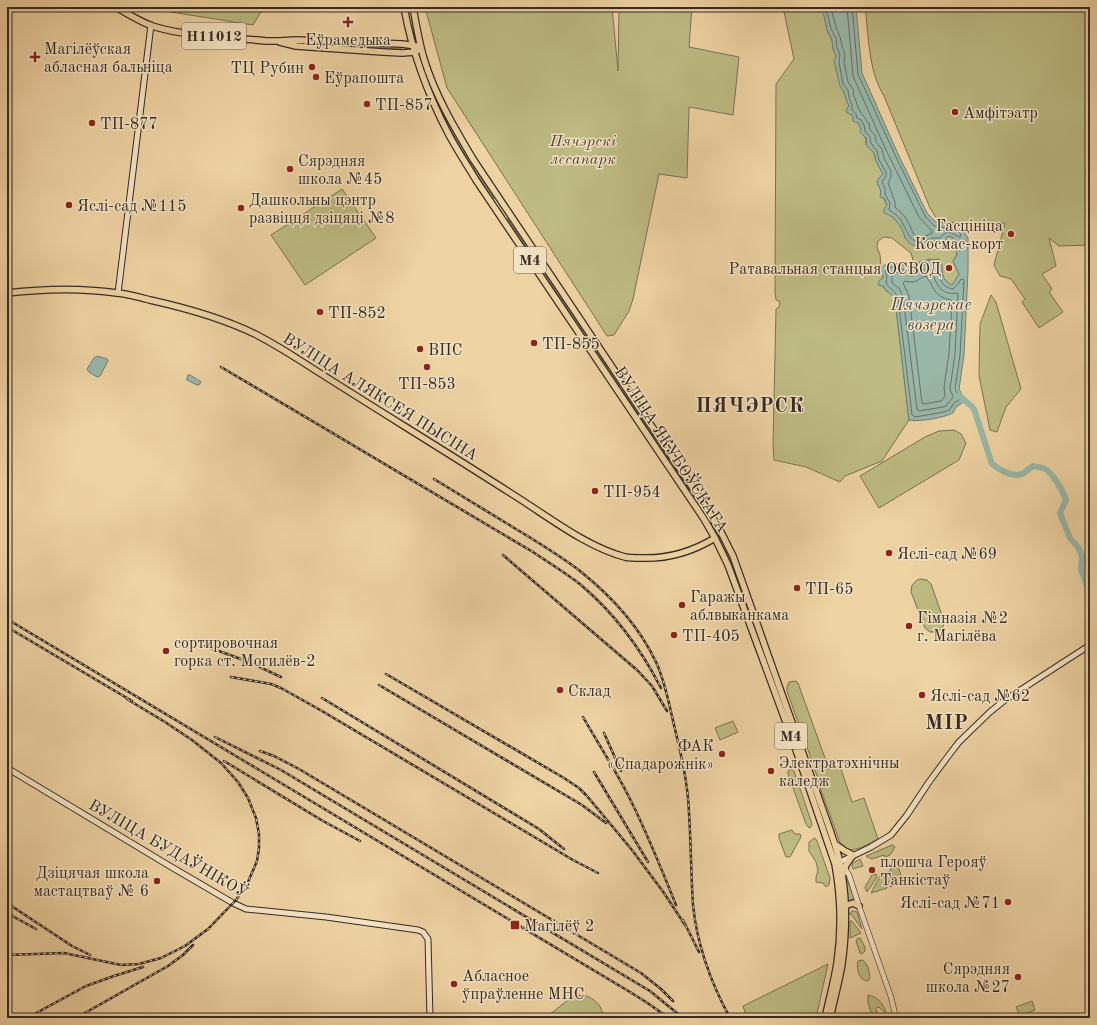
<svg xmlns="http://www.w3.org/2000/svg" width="1097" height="1025" font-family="'Old Standard TT',serif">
<rect width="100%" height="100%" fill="#edd2a2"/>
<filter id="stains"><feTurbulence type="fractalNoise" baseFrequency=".005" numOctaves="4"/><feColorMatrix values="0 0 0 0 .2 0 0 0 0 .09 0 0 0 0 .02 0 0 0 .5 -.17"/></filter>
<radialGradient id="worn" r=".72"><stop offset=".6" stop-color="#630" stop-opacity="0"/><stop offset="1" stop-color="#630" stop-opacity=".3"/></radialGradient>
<!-- green -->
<path fill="#bdba82" stroke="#7a7252" d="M152 7H261V12L253 25 152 9Z
M425 7H612L618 71 619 7H692L689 47 739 57 733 115 689 107 687 178 659 174 633 299 629 311 614 335 607 336 447 88Z
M783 7H816L824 15 827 30 832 40 833 49 837 56 846 99 849 106 846 110C856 118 867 132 866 145L874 153 876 161 883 174 879 178 877 182 891 216 897 221 903 230 905 238 929 245 934 242 939 243 944 242 948 236C960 239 960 252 953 261L959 274 955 281 952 285C941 280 942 272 941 262L930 259 914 264 911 253 892 238 884 237 878 241 877 247 880 255 881 267 877 271 883 275V278L879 281 886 291 892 294 895 299 909 420 882 461 845 476 840 482 806 467 774 460 773 445 776 309 779 307 780 302 776 300 775 292 776 84 794 59Z
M865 7H1090V245L1059 246 1049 238 1056 266 1042 274 1052 289 1049 292 1063 312 1039 328 1022 302 1025 299 1011 279 1000 276 994 265 1005 223H972L939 222 930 208 884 96C868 70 869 37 865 7Z
M339 44 373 47 384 46 401 47V49L339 46Z
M421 61H422C440 112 464 153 494 198L493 199C463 154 438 112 421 61Z
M342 189 376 238 305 285 271 235Z
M507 219H508L620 386 619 387Z
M991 295 996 302 1021 389 1006 407 997 432 990 430 979 376 980 324Z
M621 390H622L690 490 689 491Z
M954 430 961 434 966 443 959 460 879 508 860 476 925 437 939 431Z
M725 549 736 574 755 627 754 628 735 574 725 550Z
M920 579 927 580 931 584 944 621 943 628 937 632H930L925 628 911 592 912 585 917 580Z
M796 681 798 683 829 769 840 766 852 802 864 798 878 839C867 844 854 854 842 848L819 785 818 779C808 749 797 720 787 691V687L789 682Z
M733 721 738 732 720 740 715 728Z
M791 769 794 771 812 824 811 827 809 828 806 824 788 774V771Z
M792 830 795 834H800L801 837 790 857H786L779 838V834Z
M815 838 817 841 830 878 829 885 826 887 823 883 816 882V877L818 871 816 862 809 851V842Z
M892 845H893L895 847 890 855 885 857 884 855 872 859 866 856Z
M860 859 863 866 853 869 852 866 853 863Z
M895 867 899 869 903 882 890 887 885 873 891 871 890 869Z
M845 874 855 901 852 900 848 903Z
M876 874 877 877 867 892 865 887 872 875Z
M881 874H883L887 888 871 893Z
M852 911H855L857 912 862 929 851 914H849Z
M850 921H852L861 933 850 938Z
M860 938 865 947V951L862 954 860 953 856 941 857 939Z
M863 960 868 967 870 977 868 981C859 981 856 969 858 961Z
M828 964 816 1018H747L743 1006Z
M583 995C595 998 603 1006 603 1018H545L572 997Z
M868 995C880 997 885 1007 888 1018H884V1012L879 1007 876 1008 878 1018H873L868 1003Z
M1032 1001 1035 1010 1020 1016 1016 1007Z"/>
<!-- water -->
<path fill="#99b7a9" stroke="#727e73" d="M816 7H856L862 73 898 154 927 213 936 222 960 225 968 238V271L964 355 959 389 964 398 962 403 956 407 953 413C942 418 921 422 909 420L895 299C891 293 886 291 883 286L878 285 879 281 883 278V275L877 271C888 259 898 264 911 267 919 261 929 260 939 259 946 268 937 278 952 285L955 281 959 274 953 261 957 255 956 250 958 248 954 246 956 241 952 237 948 236 944 242 939 243 934 242C925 247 912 249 906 239 903 233 902 227 897 222 894 217 889 215 884 213V209L887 205 884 198 880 197 881 191 877 182 879 178 883 174 876 161 874 153 866 145 867 139 860 132 861 128 858 123 853 121V117L851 114 847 113 846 110 849 106 846 99 844 92 840 86 834 61 836 56 833 49 832 40 827 30 824 15Z
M97 356 107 359 108 361 100 376 97 377 89 372 87 369 94 358Z
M188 375H190L200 381 201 382 199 385H197L187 380V378Z"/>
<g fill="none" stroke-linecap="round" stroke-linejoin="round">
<!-- shore -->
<path stroke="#687066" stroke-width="1" d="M822 7 827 13 831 29 836 38 837 48 840 55 839 62 843 84 848 90 849 98 852 105V110L856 114 857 118 861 120 864 125 865 131 870 137 871 143 877 151 879 160 886 172V176L882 182 885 189V194L890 203 889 210C894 213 898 216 901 220 906 228 908 241 919 242 925 243 929 238 934 238 936 238 938 238 940 238 949 228 951 234 960 237L961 235 957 229 934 226 925 216 895 155 858 74 852 7
M829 7 832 12 836 27 840 37 842 46 845 55 844 62 848 82 853 89 854 96 857 104 858 108 869 124 870 130 875 135 876 142 882 149 884 158 891 171V177L888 183 895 202V207C898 210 902 213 905 217 915 231 910 244 932 233V231L919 217 885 148 853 76 847 7
M931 263 937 264C939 275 939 287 953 289L958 284 961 279H963L964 280 960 355 955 389 960 399 953 404 950 410 944 412 915 417 912 415 898 298C895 290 890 290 886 283L887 276 885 271 890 267 912 271 920 266Z
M931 269 933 270C934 283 942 296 956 293L958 294 955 354 950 389 953 397 946 406 943 407 919 411 917 409 903 297 899 288 892 283V274L895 272 912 276 921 271Z
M926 276C935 288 933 296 951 300L952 302 949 353 944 387 945 396 941 401 924 404 922 403 909 296 903 283 905 281C918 284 916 279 926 276Z"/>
<!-- river -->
<path stroke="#99b7a9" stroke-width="6" d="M959 395C964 401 970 404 974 409L992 464C1000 470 1012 478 1022 474 1026 472 1030 468 1033 466 1036 467 1040 467 1043 468 1052 471 1063 491 1066 500L1060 513 1070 538 1078 547 1082 556 1081 569 1090 595"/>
<defs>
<path id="tertiary" d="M844 867 849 875 859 906 891 997 896 1018"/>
<path id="secondary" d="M118 293 151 25
M7 768 168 865 233 903 246 909 326 917 418 930 423 932 428 939 430 1018
M836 864 871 847 891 835 907 815 929 782 949 755 959 742 990 712 1005 700 1090 645"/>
<path id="primary" d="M116 7C128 14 139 21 152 26 188 37 228 37 266 41H279L296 40 402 44 416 46
M404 7C412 52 428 95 449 135 457 150 467 165 476 180L704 519 715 538 728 565 794 744 835 864C841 897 842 930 837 963 834 982 829 1000 825 1018
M413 7C416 24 419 42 424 59 435 95 454 127 473 159L711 515 722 534 733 556 830 830C835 844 840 859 842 874 847 904 846 935 842 964 839 982 834 1000 830 1018
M280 42 296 46 383 52 402 53 415 52 418 50
M7 293C41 289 83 288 117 293 128 294 139 297 150 300 186 308 223 318 257 335 272 343 287 352 301 361 371 406 442 449 512 494 546 515 586 547 625 557 630 558 636 558 641 558 667 559 692 552 715 538
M835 844 845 851 853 855 846 865 843 874
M845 906 853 903 859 906"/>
</defs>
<!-- tertiary casing -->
<use href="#tertiary" stroke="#645343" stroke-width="6"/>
<!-- secondary casing -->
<use href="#secondary" stroke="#372923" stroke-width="7"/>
<!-- primary casing -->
<use href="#primary" stroke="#372923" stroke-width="8"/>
<!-- tertiary -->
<use href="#tertiary" stroke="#f3e2c3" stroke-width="4.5"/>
<!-- secondary -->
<use href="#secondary" stroke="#f3e2c3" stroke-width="5"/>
<!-- primary -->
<use href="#primary" stroke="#edd2a2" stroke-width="5.5"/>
<defs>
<path id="rail" d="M221 367 533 552C549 563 566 573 581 585 614 613 641 649 661 688
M434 479C460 495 485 510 511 526 534 540 558 554 580 571 610 595 639 626 656 662 665 681 669 704 674 725 681 754 688 783 689 813 691 844 691 875 693 905 697 945 711 983 730 1018
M503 555 637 670 652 686 667 711
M7 619 630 992 646 1002 669 1018
M7 627 132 701
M205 646 249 662 281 677
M386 674 564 778 579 788 587 796 632 850 664 893 685 925
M231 677 271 684 281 688 322 711 573 860 598 873
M379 685 582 805 606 823
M322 698 539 829 564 849
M583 717C599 745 617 772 631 801 648 835 662 870 676 905
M604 733 621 771
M215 737 281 770 650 991 683 1018
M260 751 274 756 299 769 641 973 661 989 673 1001
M224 761 323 821 360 841
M594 772 648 862
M7 903 72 946 90 955
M7 913 36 929
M683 920 699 952
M7 955 64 953 121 965 139 964 161 958 185 946 208 929 236 900 248 882 257 861 259 848V834L256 818 248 798 238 782 221 763 192 740 165 722 127 699
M27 1018 86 986 114 976 143 967
M76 1018 168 966 183 955 193 945"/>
</defs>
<!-- rail casing -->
<use href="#rail" stroke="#372923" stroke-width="2.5"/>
<!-- rail -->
<use href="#rail" stroke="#f3e2c3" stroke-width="1" stroke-dasharray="3" stroke-linecap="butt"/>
</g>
<!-- markers -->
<g fill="#8f2418" stroke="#f3e2c3" stroke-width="1.5">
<path d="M346 16h4v4h4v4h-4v4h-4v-4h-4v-4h4z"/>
<path d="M33 51h4v4h4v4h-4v4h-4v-4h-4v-4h4z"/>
<circle cx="312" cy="67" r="4"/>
<circle cx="316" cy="77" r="4"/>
<circle cx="367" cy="104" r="4"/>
<circle cx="955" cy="112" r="4"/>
<circle cx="92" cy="123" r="4"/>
<circle cx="290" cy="169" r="4"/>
<circle cx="69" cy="205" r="4"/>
<circle cx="241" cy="208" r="4"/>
<circle cx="1011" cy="234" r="4"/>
<circle cx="949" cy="268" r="4"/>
<circle cx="320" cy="312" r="4"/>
<circle cx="534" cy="343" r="4"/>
<circle cx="420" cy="349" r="4"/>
<circle cx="427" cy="367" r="4"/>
<circle cx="595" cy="491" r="4"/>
<circle cx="889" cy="553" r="4"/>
<circle cx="797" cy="588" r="4"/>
<circle cx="682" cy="605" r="4"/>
<circle cx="909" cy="626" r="4"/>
<circle cx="674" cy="635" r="4"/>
<circle cx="166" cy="651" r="4"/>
<circle cx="560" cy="690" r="4"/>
<circle cx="922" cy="695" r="4"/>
<circle cx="722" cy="754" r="4"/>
<circle cx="771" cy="771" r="4"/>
<circle cx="872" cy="870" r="4"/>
<circle cx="157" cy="881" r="4"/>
<circle cx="1008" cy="902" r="4"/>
<rect x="510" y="920" width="10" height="10" rx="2"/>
<circle cx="1018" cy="977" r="4"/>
<circle cx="454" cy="984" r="4"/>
</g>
<g text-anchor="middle" stroke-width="3" stroke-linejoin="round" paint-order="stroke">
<!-- shield labels -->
<g fill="#f3e2c3" stroke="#6f6053" stroke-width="1">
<rect x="182" y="23" width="64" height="26" rx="3"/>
<rect x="514" y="247" width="32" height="26" rx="3"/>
<rect x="775" y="723" width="32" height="26" rx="3"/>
</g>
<g font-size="15" font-weight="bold" fill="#372923">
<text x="214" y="41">Н11012</text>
<text x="530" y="265">М4</text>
<text x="791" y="741">М4</text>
</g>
<!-- poi labels -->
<g font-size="16" fill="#372923" stroke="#f3e2c3" text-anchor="start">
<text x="348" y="45" text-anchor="middle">Еўрамедыка</text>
<text x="44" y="54">Магілёўская<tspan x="44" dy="18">абласная бальніца</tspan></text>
<text x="304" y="73" text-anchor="end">ТЦ Рубин</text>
<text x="324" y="83">Еўрапошта</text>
<text x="375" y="110">ТП-857</text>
<text x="963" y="118">Амфітэатр</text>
<text x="100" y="129">ТП-877</text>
<text x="298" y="166">Сярэдняя<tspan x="298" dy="18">школа №45</tspan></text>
<text x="249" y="205">Дашкольны цэнтр<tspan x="249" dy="18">развіцця дзіцяці №8</tspan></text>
<text x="77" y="211">Яслі-сад №115</text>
<text x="1003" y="231" text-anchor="end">Гасцініца<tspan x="1003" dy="18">Космас-корт</tspan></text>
<text x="941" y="274" text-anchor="end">Ратавальная станцыя ОСВОД</text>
<text x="328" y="318">ТП-852</text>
<text x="542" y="349">ТП-855</text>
<text x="428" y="355">ВПС</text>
<text x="427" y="389" text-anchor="middle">ТП-853</text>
<text x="603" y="497">ТП-954</text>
<text x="897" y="559">Яслі-сад №69</text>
<text x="805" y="594">ТП-65</text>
<text x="690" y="602">Гаражы<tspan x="690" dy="18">аблвыканкама</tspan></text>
<text x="917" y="623">Гімназія №2<tspan x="917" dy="18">г. Магілёва</tspan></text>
<text x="682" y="641">ТП-405</text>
<text x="174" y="648">сортировочная<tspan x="174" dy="18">горка ст. Могилёв-2</tspan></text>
<text x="568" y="696">Склад</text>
<text x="930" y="701">Яслі-сад №62</text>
<text x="714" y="751" text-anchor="end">ФАК<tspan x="714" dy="18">«Спадарожнік»</tspan></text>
<text x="779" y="768">Электратэхнічны<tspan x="779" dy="18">каледж</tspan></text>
<text x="880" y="867">плошча Герояў<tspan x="880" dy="18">Танкістаў</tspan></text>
<text x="149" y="878" text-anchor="end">Дзіцячая школа<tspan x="149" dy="18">мастацтваў № 6</tspan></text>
<text x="1000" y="908" text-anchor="end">Яслі-сад №71</text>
<text x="524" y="931">Магілёў 2</text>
<text x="1010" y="974" text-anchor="end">Сярэдняя<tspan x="1010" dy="18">школа №27</tspan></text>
<text x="462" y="981">Абласное<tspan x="462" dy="18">ўпраўленне МНС</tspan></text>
</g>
<!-- park labels -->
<g font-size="16" font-style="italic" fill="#524636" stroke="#f3e2c3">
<text x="583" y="146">Пячэрскі<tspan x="583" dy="18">лесапарк</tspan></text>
</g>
<!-- street labels -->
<g font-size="16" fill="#372923" stroke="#f3e2c3">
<text transform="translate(381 396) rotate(32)" y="6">ВУЛІЦА АЛЯКСЕЯ ПЫСІНА</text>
<text transform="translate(672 449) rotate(57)" y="6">ВУЛІЦА ЯКУБОЎСКАГА</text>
<text transform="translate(169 848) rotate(30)" y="6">ВУЛІЦА БУДАЎНІКОЎ</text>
</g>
<!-- water labels -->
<g font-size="17" font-style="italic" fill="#504c44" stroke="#f3e2c3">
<text x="931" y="310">Пячэрскае<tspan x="931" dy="20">возера</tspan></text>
</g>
<!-- district labels -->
<g font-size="20" font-weight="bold" letter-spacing="1" fill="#372923" stroke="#f3e2c3">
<text x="750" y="412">ПЯЧЭРСК</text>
<text x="947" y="729">МІР</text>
</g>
</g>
<!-- margin -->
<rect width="1097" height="1025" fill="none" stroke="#edd2a2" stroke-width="24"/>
<rect x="8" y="8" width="1081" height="1009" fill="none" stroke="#372923" stroke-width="2"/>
<rect x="12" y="12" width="1073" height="1001" fill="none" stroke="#372923"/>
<rect width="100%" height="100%" filter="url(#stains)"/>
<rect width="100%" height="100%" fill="url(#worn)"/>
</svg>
